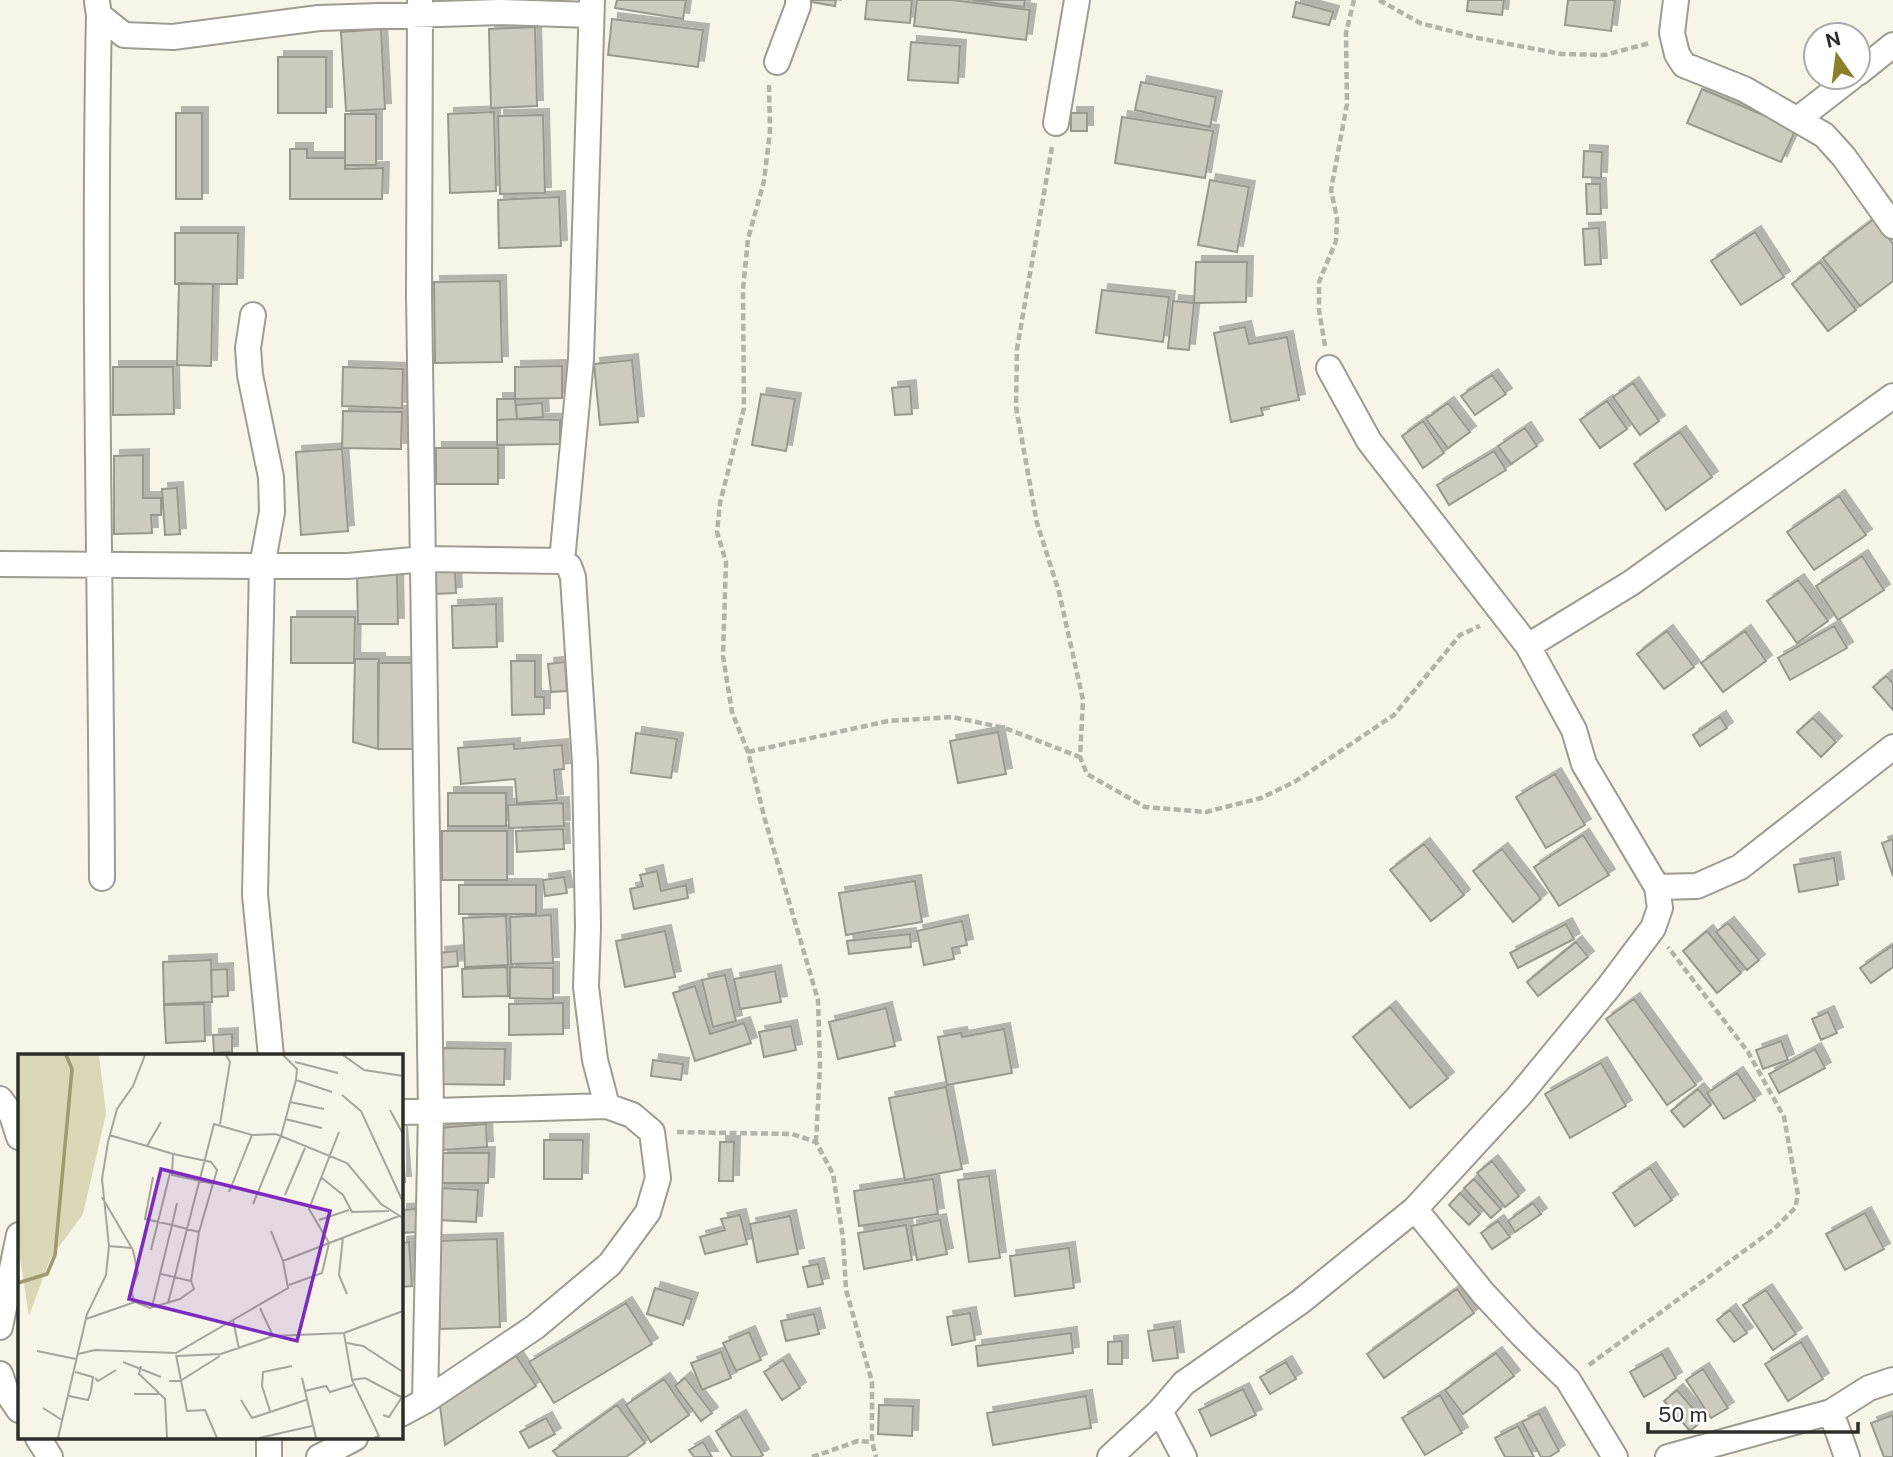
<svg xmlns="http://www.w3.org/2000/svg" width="1893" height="1457" font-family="'Public Sans',sans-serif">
<defs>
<filter id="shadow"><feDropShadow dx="6" dy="-6" stdDeviation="0" flood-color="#0004"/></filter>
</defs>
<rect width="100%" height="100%" fill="#f6f5e8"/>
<!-- building -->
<path fill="#cccbbe" stroke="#99988c" stroke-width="2" filter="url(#shadow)" d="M617 0H686L683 19 615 8Z
M800 0H836L835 6Z
M867 0H912L910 23 865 19Z
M917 0H952L1030 10 1026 40 914 26Z
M972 0H1025L1024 7Z
M1468 0H1504L1502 15 1467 11Z
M1568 0H1615L1611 31 1565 25Z
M1296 2 1333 12 1329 25 1293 17Z
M612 19 703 30 698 67 608 55Z
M535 27 537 106 491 108 489 29Z
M381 29 385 109 346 111 341 32Z
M911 42 960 46 958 83 908 80Z
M278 57H326V113H278Z
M1141 82 1216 97 1210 127 1135 110Z
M1702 89 1796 129 1781 162 1687 123Z
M494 112 496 191 450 193 448 114Z
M176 113H202V199H176Z
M1071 113H1087V131H1071Z
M345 114H376V165H345Z
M543 115 545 193 500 194 498 116Z
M1122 117 1213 131 1205 178 1115 163Z
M290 149H307V158H345V169L383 168 382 199H290Z
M1584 151 1602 152 1601 178 1583 177Z
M1210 180 1249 187 1237 252 1198 245Z
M1586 184H1600L1601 214H1587Z
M559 197 561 246 499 248 498 200Z
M1874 219 1893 244V281L1860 306 1823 258Z
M1599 228 1601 264 1585 265 1583 229Z
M1755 232 1784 277 1741 305 1711 261Z
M175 233H238L237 284H175Z
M1196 262H1247L1246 302 1194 303Z
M1820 262 1856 310 1828 331 1792 284Z
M500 281 502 362 435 363 434 282Z
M179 283 213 284 211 366 177 365Z
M1102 290 1169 297 1163 342 1096 333Z
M1173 301 1194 303 1189 350 1168 348Z
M1245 327 1249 344 1287 337 1299 400 1261 408 1263 415 1231 422 1214 333Z
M632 360 638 422 600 425 594 364Z
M562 366V398L515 399V367Z
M113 367H173L174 414 113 415Z
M343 367 403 369 402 408 342 406Z
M1492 375 1506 394 1475 415 1461 396Z
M1633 383 1659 421 1640 435 1613 397Z
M910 386 912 414 895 415 892 388Z
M761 394 795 399 786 451 752 445Z
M497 399H515L517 419 497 420Z
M1607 401 1627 429 1600 448 1580 420Z
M542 403 543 417 517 419 516 405Z
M1448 403 1470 432 1448 448 1426 419Z
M343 411 402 412 401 449 342 448Z
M517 419 560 420V444L497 445V420Z
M1423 421 1444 453 1423 468 1402 436Z
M1525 428 1537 446 1511 464 1498 446Z
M1680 432 1712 477 1666 510 1634 464Z
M436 448H498V484H436Z
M342 449 348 531 301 535 296 452Z
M1494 451 1506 470 1449 505 1437 485Z
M143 455V498H161V515H151L152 533 114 534V456Z
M177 488 180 534 165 535 162 489Z
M1839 496 1866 535 1814 570 1787 532Z
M1862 556 1884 590 1838 620 1816 586Z
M455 570 456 593 434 594 433 572Z
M357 574H397L398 624H358Z
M1798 580 1828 621 1797 643 1767 601Z
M496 604 497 647 453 648 452 606Z
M291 617H355L354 663H291Z
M1834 626 1847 648 1790 680 1778 658Z
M1667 631 1694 667 1664 689 1637 654Z
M1745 631 1766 661 1723 692 1701 663Z
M355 659H379L378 749 353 742Z
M511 661H535V697H544V714L512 715Z
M565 662 567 691 551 692 548 664Z
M378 663H416L415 749H378Z
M1886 676 1893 683V710L1873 687Z
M1720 717 1727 728 1700 746 1693 735Z
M1813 718 1836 742 1821 757 1797 732Z
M998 732 1006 774 958 783 950 741Z
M636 733 677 739 671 778 631 773Z
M514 744V749L562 745 564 769 554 770 557 800 517 803 515 779 461 784 458 748Z
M1555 774 1585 825 1546 848 1516 797Z
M448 793H506V826H448Z
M563 803 564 826 509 828 508 805Z
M563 829 564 849 517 852 516 831Z
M442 831H507V880H442Z
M1583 835 1609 875 1559 906 1534 867Z
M1893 839V876L1882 843Z
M1424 844 1464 895 1431 921 1390 870Z
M1502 849 1541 899 1513 922 1473 871Z
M1834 858 1838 885 1799 892 1794 865Z
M657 871 661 891 686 885 688 898 634 909 630 889 643 886 640 875Z
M564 877 567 893 545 896 543 880Z
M915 881 922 922 846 935 839 893Z
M459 885H536V914H459Z
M551 915 553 963 511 964 510 917Z
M506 916 508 965 465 967 463 918Z
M962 921 967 945 952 948 954 959 924 965 917 931Z
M1728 923 1759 960 1747 970 1716 932Z
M1566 924 1574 939 1518 968 1510 953Z
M665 931 675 977 625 987 616 941Z
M1707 931 1741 973 1717 993 1683 951Z
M910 934 911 947 849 954 847 941Z
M1576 942 1588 957 1538 996 1527 982Z
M1893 945V967L1871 983 1860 968Z
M457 951 458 966 440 968 439 953Z
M211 960 212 1002 164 1004 163 962Z
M507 967 508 996 463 997 462 969Z
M510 967 553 968V999L510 998Z
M227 969 228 996 212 997 211 970Z
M775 971 781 1002 740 1009 734 979Z
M725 975 736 1021 713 1027 702 980Z
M695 986 710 1034 744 1023 751 1043 695 1061 673 993Z
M1634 999 1696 1085 1667 1105 1606 1019Z
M563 1003V1034L509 1035V1004Z
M204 1004 205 1041 166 1043 164 1005Z
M1390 1007 1448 1078 1410 1108 1353 1037Z
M886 1008 895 1046 838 1059 829 1022Z
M1828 1012 1837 1033 1821 1040 1812 1019Z
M791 1026 796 1050 764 1057 759 1032Z
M1004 1029 1012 1073 947 1085 938 1037 961 1033 962 1037Z
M232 1034V1052L214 1053 213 1035Z
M1781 1041 1788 1060 1763 1069 1756 1050Z
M441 1048 505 1049 504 1085 441 1084Z
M1815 1049 1825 1068 1779 1093 1769 1074Z
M653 1060 683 1064 681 1080 651 1076Z
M1601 1063 1626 1106 1570 1138 1545 1094Z
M1737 1073 1755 1100 1724 1119 1707 1093Z
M946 1087 962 1169 905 1180 889 1098Z
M1698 1089 1711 1105 1684 1127 1671 1111Z
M486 1124 487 1147 441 1150 439 1128Z
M401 1132 405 1182H401Z
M544 1140H583L582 1179H544Z
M720 1142H734L733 1181H719Z
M442 1153H489L488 1183H441Z
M1492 1161 1519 1196 1505 1207 1477 1173Z
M1650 1168 1672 1200 1635 1226 1613 1193Z
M989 1176 1000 1258 969 1262 958 1180Z
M933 1179 938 1214 859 1226 854 1191Z
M1474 1179 1501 1209 1491 1218 1464 1188Z
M439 1188 478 1190 476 1222 437 1220Z
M1460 1193 1480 1214 1469 1225 1449 1205Z
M1533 1203 1541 1214 1515 1232 1508 1221Z
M417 1209 418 1232 401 1233V1210Z
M1865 1213 1884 1249 1845 1270 1826 1234Z
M740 1215 747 1244 705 1254 700 1237 725 1230 721 1219Z
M790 1216 798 1254 757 1262 750 1224Z
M940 1220 947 1254 917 1260 911 1226Z
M1498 1221 1510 1237 1492 1249 1481 1233Z
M906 1225 912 1260 864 1269 858 1233Z
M497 1239 500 1327 440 1329 437 1241Z
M409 1242 412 1286 401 1287V1243Z
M1069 1248 1074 1288 1015 1296 1010 1256Z
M818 1264 823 1284 808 1287 803 1267Z
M655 1288 692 1299 683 1325 647 1314Z
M1457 1289 1474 1313 1384 1378 1367 1354Z
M1766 1290 1796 1334 1773 1350 1743 1305Z
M626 1303 652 1344 554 1403 529 1362Z
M1730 1310 1747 1333 1734 1342 1717 1320Z
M970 1313 975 1340 952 1345 947 1317Z
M814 1314 819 1334 786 1341 781 1321Z
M1174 1327 1178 1358 1153 1361 1148 1331Z
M749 1332 761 1360 736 1371 723 1343Z
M1071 1333 1073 1353 978 1366 976 1346Z
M1122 1341V1364H1108V1342Z
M1801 1342 1823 1379 1788 1401 1765 1364Z
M721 1352 731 1378 702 1390 691 1363Z
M1496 1353 1514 1376 1463 1414 1445 1390Z
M1662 1354 1676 1378 1644 1397 1630 1372Z
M516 1356 536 1386 445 1445 440 1406Z
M783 1360 800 1388 782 1400 764 1372Z
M1286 1362 1296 1379 1270 1394 1260 1377Z
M1703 1369 1728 1408 1711 1418 1686 1380Z
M685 1378 712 1413 701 1421 675 1386Z
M664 1379 689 1415 651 1442 626 1405Z
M1243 1389 1256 1415 1211 1436 1199 1410Z
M1677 1390 1703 1420 1690 1431 1664 1401Z
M1440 1395 1462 1433 1425 1455 1402 1418Z
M1086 1396 1091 1428 993 1445 987 1413Z
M617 1405 645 1443 626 1457H558L553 1451Z
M879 1405 913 1406 912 1436 878 1434Z
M1539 1413 1559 1451 1549 1457H1541L1522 1422Z
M1893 1415V1457H1884L1871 1423Z
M740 1416 763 1455 760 1457H732L716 1431Z
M546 1418 555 1434 529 1448 520 1432Z
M1518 1426 1534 1457H1505L1495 1438Z
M703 1442 712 1457H694L689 1450Z"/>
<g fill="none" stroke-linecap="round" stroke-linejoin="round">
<defs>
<path id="street" d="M420 0 419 295 431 1112 425 1401
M1676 0 1672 33 1677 54 1684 65 1744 89 1824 135 1844 157 1893 226
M97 2 99 15 124 35 173 37 319 18 500 12 591 15
M99 15C93 303 101 590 102 878
M777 62 798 6V0
M1858 73 1893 45
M1798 119 1852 77
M1056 123 1077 0
M1329 368 1369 441 1528 646
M562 561 581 359 592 0
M0 564 262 566 272 512 271 477 250 375 248 348 253 315
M1657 887 1697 886 1740 867 1893 747
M271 1056 255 895 262 566H348L424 559 562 561 569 566 573 577 585 763 588 927 586 987 595 1060 607 1106
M0 1099 12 1115 19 1137
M401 1112 607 1106 632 1115 652 1132 658 1178 648 1212 610 1264 535 1327 425 1401 401 1414
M1415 1209 1483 1293 1523 1336 1568 1380 1615 1457
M0 1327 19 1235
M0 1374 6 1391 19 1410
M1160 1411 1184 1457
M1831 1412 1847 1457
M38 1438 50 1457
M269 1457V1438
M319 1457 355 1438
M1110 1457 1160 1411 1184 1383 1300 1302 1415 1209 1519 1096 1608 988 1653 928 1660 908 1657 887 1584 764 1574 730 1528 646 1631 583 1893 396
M1668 1457 1831 1412 1869 1388 1893 1380"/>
</defs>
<!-- street casing -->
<use href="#street" stroke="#9d9c90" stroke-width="28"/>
<!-- path -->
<path stroke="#b3b3a8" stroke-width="4.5" stroke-dasharray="7 3.5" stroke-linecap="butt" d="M1379 0 1420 23 1478 38 1561 54 1605 55 1650 43
M769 85 770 131 764 181 748 239 743 289 744 408 720 503 717 532 726 562 723 656 732 712 748 752 765 820 818 1000 820 1066 816 1142
M1052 147 1017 349 1016 407 1037 523 1059 592 1083 700 1080 757 1087 774 1145 807 1206 812 1261 798 1296 781 1394 715 1460 635 1480 626
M1325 346 1319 310V282L1336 241 1337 218 1331 190 1347 104 1346 33 1354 0
M748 752 888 721 952 717 1005 728 1080 757
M677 1132 792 1134 816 1142 833 1174 843 1238 846 1290 872 1382V1442L876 1457
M1589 1365 1774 1229 1795 1208 1798 1195 1784 1117 1748 1052 1668 947
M812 1457 858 1441 872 1442"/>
<!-- street -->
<use href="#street" stroke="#fff" stroke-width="24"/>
</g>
<!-- overview -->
<g transform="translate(18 1054)">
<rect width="385" height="385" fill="#f6f5e8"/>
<path d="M0 1H81L88 60 65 160 32 205 11 262 0 191Z" fill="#dad7b6"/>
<path fill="none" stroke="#9d9a71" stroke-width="3.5" d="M0 229 29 220 37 201 54 15 48 1"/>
<path fill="none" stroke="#a6a59c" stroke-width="2" d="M325 1 346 16 385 22M277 8 320 19M278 26 314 38M324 41 343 57 385 148M272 48 306 55M372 56 385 80M267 65 304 74M202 70 212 8 208 1M91 81 129 92 143 68M129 92 155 100 154 121 196 130M155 100 193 108 199 116 181 178M135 123 127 165 154 171 159 149M304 124 325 141 334 158 371 157M211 138 234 81M267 141 287 94M84 143 115 196 120 219 113 237 117 248 132 254 162 245 176 235 173 227 143 220M235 150 263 82 278 26 279 15 265 1M301 166 331 156M253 177 265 207M325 183 321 221 329 240M91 192 113 194M133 196 152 119M271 231 304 219 311 189 291 155 321 78M150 249 196 70 234 81 258 80 329 109 363 150 385 164M134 253 154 171 181 178 173 227M242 254 255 282M68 265 117 248M215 266 221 295M326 279 385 257M329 289 345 292 385 318M19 297 58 305M60 300 77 296 158 299 270 234 265 207 381 162M158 301 169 357 187 356 199 384M159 302 203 300 255 282 326 279 334 326 361 382 356 384M105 308 143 323M123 312 121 320 141 339M77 324 80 327 98 316M284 324 298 384M334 326 347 324 385 344M151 327H162L202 302M287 337 308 332 312 338 335 331M116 340H142L147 345 149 384M51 342 70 346 73 337 75 323 57 318M223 346 234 364 288 346M25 354 44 366M252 357 244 332 245 318 274 312M365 361 371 363 384 343M40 384 69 260 88 221 91 192 84 125 90 88 99 55 115 32 127 1M241 384 294 372"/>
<path fill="#7b2cbf" fill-opacity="0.15" stroke="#7b2cbf" stroke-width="3.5" d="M143 115 312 157 279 287 111 245Z"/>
<rect width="385" height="385" fill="none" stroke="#2e2e29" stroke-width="3.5"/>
</g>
<!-- north arrow -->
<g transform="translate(1837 56) rotate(346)"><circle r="33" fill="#ffffff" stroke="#ababa9" stroke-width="2"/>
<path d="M0-5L12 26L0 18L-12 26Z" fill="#8a8129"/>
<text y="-10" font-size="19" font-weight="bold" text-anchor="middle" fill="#2e2e29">N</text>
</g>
<!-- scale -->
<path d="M1648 1422v10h210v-10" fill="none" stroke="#2e2e29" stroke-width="3.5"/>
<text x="1658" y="1422" font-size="21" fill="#2e2e29" stroke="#ffffff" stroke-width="5" paint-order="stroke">50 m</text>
</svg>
